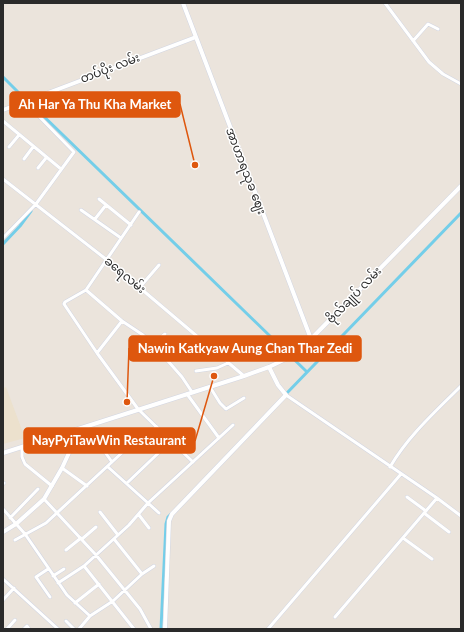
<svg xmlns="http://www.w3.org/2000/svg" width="464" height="632" font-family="Lato,'Noto Sans Myanmar',sans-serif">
<rect width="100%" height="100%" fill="#ebe4dc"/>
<!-- education -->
<path fill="#ece1cd" d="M6 387 25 438 3 444V388Z"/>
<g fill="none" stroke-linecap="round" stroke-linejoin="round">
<!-- canal -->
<path stroke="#74cee9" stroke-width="3" d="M3 77 25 99
M30 103 307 372
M3 244 20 226 31 211
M285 395 461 213
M161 629 166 524 168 517 172 513"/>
<defs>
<path id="street" d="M385 3 429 62 443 74 461 84
M413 41 428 24 438 29
M3 121 61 169
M9 147 19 135
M24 159 33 147
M38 168 46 158
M3 179 107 260 244 376
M99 199 131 225
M81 210 121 238
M95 219 106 205
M3 238 36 204 74 152 24 101
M140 287 159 265
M86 290 122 321 143 335 153 344 182 377 192 392
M153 344 165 334
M97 353 122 321
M196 371 217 368 228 363
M210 387 220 403 226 409 244 398
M187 394 219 438
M286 395 437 498 461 516
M87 427 112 462
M171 441 193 462
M22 447V457L25 464 52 486
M390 467C408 436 436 411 461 386
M62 468 87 486
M127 483 171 441 138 409 97 353 64 304 65 302 86 290 139 212
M3 484 4 483
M407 497 426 511
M44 499 96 555 140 609 151 629
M3 509 25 534 67 595 90 616
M100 512 118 535
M159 513 148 503 233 425
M424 513 449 532
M139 515 149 528
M10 518 38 489
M403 538 432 559
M82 539 96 527
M114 539 142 574
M15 540 46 523 126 449 140 438 157 427
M66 550 81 538
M84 566 134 629
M48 569 36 577 50 597
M53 576 64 569
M3 579 58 629
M58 583 84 566 129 525 148 503 108 467
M3 600 14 588
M75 603 99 584
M335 617 437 498
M66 621 74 629
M7 629 15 620
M24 629 27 626 29 629
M79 629 90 616 113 601 142 574 154 566
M268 629 401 474"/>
<path id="secondary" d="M183 3 311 339
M3 110 196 37
M269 367 278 385 286 395
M3 453 244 376 269 367 294 355 311 339 461 186
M3 532 16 524 44 499 62 468 80 429
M165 629 169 521 172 514 286 395"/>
</defs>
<!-- street casing -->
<use href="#street" stroke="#d2d6e2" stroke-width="4"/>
<!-- secondary casing -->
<use href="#secondary" stroke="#d2d6e2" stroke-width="5"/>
<!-- street -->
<use href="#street" stroke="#fff" stroke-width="3"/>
<!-- secondary -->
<use href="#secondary" stroke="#fff" stroke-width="4"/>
</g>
<g text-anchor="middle" stroke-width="3" stroke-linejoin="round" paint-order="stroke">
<!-- street labels -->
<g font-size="12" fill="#2a2a2a" stroke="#fff">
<text transform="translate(110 68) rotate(-21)" y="4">တပ်ပိုး လမ်း</text>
<text transform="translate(246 171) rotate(69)" y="4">အာဟာရသုခ ဈေး</text>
<text transform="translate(125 275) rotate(40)" y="4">ခရေလမ်း</text>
<text transform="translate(354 295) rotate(-46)" y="4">ဗိုလ်ချုပ် လမ်း</text>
</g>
</g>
<!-- callouts -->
<path fill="none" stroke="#de570e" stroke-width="1.5" d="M195 165L180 104M127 402L129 348M214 376L195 441"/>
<g fill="#de570e" stroke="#fff" stroke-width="1.5">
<circle cx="195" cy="165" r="4"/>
<circle cx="127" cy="402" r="4"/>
<circle cx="214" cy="376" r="4"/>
</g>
<g fill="#de570e" stroke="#de570e" stroke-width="1.5">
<rect x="10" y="92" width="170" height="25" rx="4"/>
<rect x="129" y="336" width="232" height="25" rx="4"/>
<rect x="24" y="428" width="171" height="25" rx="4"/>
</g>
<g font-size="13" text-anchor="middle" font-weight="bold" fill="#fff">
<text x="95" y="109">Ah Har Ya Thu Kha Market</text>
<text x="245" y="353">Nawin Katkyaw Aung Chan Thar Zedi</text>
<text x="109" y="445">NayPyiTawWin Restaurant</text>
</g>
<!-- border -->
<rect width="464" height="632" fill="none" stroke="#2a2a2a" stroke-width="8"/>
</svg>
